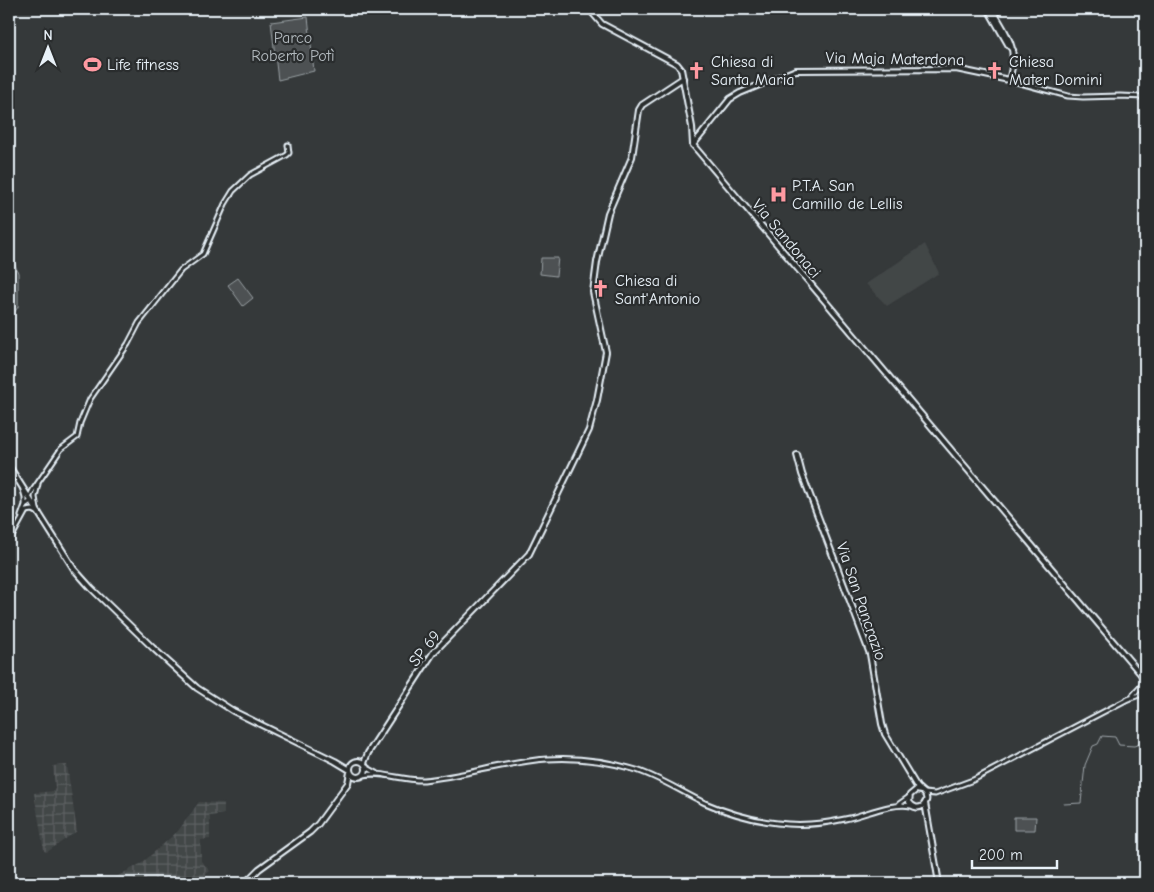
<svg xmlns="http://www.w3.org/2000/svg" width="1154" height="892" font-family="'Comic Neue',sans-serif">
<defs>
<pattern id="industrial-grid" width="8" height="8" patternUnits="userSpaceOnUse" patternTransform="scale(1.25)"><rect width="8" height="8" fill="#424647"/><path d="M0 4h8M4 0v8" fill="none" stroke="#5d6162"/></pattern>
</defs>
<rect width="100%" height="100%" fill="#35393a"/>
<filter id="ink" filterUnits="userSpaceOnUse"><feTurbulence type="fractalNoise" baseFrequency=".02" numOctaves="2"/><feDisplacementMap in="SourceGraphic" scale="10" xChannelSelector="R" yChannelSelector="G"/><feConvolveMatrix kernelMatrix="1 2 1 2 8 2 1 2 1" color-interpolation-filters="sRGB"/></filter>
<g filter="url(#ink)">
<!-- built -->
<path fill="#424647" d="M925 244 939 273 887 306 866 284Z"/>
<!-- industrial -->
<path fill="url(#industrial-grid)" d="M67 765 77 831 47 852 44 851 34 793 54 791 55 788 53 766Z
M199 802 224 803V814L210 816V839L201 840V861L210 871 196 883H105L142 863 178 831Z"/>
<!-- green -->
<path fill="#4d5152" stroke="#9aa1a5" d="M308 17 314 71 278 80 271 22Z
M541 258H558L556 276 540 274Z
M238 278 253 298 243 306 228 285Z
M1014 817H1036L1035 830H1014Z"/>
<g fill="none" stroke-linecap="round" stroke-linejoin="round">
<!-- stream -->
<path stroke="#a0a7ac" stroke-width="1" d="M9 248 18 273V307L9 320
M1064 804 1081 803 1085 765 1093 746 1098 744 1102 736 1115 737 1119 745 1134 746 1145 742"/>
<defs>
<path id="tertiary" d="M1009 80 1068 96 1083 97 1120 96 1145 97
M23 490 25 497V505
M29 498 33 490 61 449 77 437 80 423 90 399 128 344 139 323 181 270 203 254 225 204 233 191 250 175 287 155 289 153 288 145
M37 509 35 497 38 484
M21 516 25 505 31 501
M9 542 26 511 33 510 39 513
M1133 695 1143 684
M366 767 377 773
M364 775C383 771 403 781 424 780 465 776 505 762 547 759 575 757 606 761 633 769 658 776 681 792 705 803 728 813 752 820 777 823 800 826 823 824 845 819 865 815 892 802 911 806
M924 793 935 794 973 780 1128 699 1145 693
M899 804 909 797"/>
<path id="secondary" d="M589 9 602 24 677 64 681 69 692 127 693 145
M988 9 1009 46 1013 50
M693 145 1145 679
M693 145 730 99 740 93 796 70 956 69 1009 80C1019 47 1008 37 992 9
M797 455 802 474 870 654 882 724 885 734 917 787C919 789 922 791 924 793 932 802 918 815 909 802L910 795 916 790 921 791
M9 466 74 569 91 588 153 648 197 688 233 711 335 761 350 770
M1145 680 1143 686 1145 691
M350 769a8 8 0 1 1 16 0a8 8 0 1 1-16 0Z
M364 763 368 753 433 653 529 554 589 430 597 400 606 352 593 292 597 262 608 213 632 157 639 110 642 105 683 78
M925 803 939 883
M245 883 259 869 310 832 318 824 348 783 350 772"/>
</defs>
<!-- tertiary casing -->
<use href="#tertiary" stroke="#e8f1f8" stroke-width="7"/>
<!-- secondary casing -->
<use href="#secondary" stroke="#e8f1f8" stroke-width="8"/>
<!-- tertiary -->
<use href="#tertiary" stroke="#2a2d2e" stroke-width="3"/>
<!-- secondary -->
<use href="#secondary" stroke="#2a2d2e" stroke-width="4"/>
</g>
</g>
<!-- icons -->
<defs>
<symbol id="stadium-bare" viewBox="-9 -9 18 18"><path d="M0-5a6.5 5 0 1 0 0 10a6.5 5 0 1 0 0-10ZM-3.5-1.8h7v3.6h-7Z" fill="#ff9aa2" stroke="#2a2d2e" stroke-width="2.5" paint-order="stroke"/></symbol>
<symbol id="church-bare" viewBox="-9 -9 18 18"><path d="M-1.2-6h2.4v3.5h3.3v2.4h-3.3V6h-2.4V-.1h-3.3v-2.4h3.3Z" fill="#ff9aa2" stroke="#2a2d2e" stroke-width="2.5" paint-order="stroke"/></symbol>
<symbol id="hospital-bare" viewBox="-9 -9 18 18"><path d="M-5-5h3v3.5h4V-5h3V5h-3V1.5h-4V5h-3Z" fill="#ff9aa2" stroke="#2a2d2e" stroke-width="2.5" paint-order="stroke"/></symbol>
</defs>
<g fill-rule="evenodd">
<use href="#stadium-bare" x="80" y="52" width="25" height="25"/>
<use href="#church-bare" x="684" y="58" width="25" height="25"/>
<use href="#church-bare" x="982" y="58" width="25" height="25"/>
<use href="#hospital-bare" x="766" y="182" width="25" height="25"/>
<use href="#church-bare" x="588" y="276" width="25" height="25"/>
</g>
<g text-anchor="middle" stroke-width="4.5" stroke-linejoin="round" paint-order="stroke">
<!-- park labels -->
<g font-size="16" fill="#b2b9be" stroke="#2a2d2e">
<text x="293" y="43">Parco<tspan x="293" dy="18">Roberto Potì</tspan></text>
</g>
<!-- street labels -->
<g font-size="16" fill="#e8f1f8" stroke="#2a2d2e">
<text transform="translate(895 58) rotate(1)" y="6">Via Maja Materdona</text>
<text transform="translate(787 238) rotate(50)" y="6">Via Sandonaci</text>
<text transform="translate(862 601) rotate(71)" y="6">Via San Pancrazio</text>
<text transform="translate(424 648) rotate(-52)" y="6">SP 69</text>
</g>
<!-- poi labels -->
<g font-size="16" fill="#e8f1f8" stroke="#2a2d2e" text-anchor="start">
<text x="711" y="67">Chiesa di<tspan x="711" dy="18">Santa Maria</tspan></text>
<text x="1009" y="67">Chiesa<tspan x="1009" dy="18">Mater Domini</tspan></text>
<text x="107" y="70">Life fitness</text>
<text x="792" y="191">P.T.A. San<tspan x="792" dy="18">Camillo de Lellis</tspan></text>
<text x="615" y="286">Chiesa di<tspan x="615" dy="18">Sant'Antonio</tspan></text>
</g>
</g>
<!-- margin -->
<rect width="1154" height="892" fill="none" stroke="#2a2d2e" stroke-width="30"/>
<rect x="15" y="15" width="1124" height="862" fill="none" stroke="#e8f1f8" stroke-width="2" filter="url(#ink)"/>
<!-- north arrow -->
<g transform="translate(48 48)" stroke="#2a2d2e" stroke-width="4" paint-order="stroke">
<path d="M0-4L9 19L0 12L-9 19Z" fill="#e8f1f8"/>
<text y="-8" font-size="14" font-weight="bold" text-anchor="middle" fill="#e8f1f8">N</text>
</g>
<!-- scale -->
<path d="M972 860v8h85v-8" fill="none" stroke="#e8f1f8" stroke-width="2.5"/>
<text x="979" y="860" font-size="15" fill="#e8f1f8" stroke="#2a2d2e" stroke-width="4" paint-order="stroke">200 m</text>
</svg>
